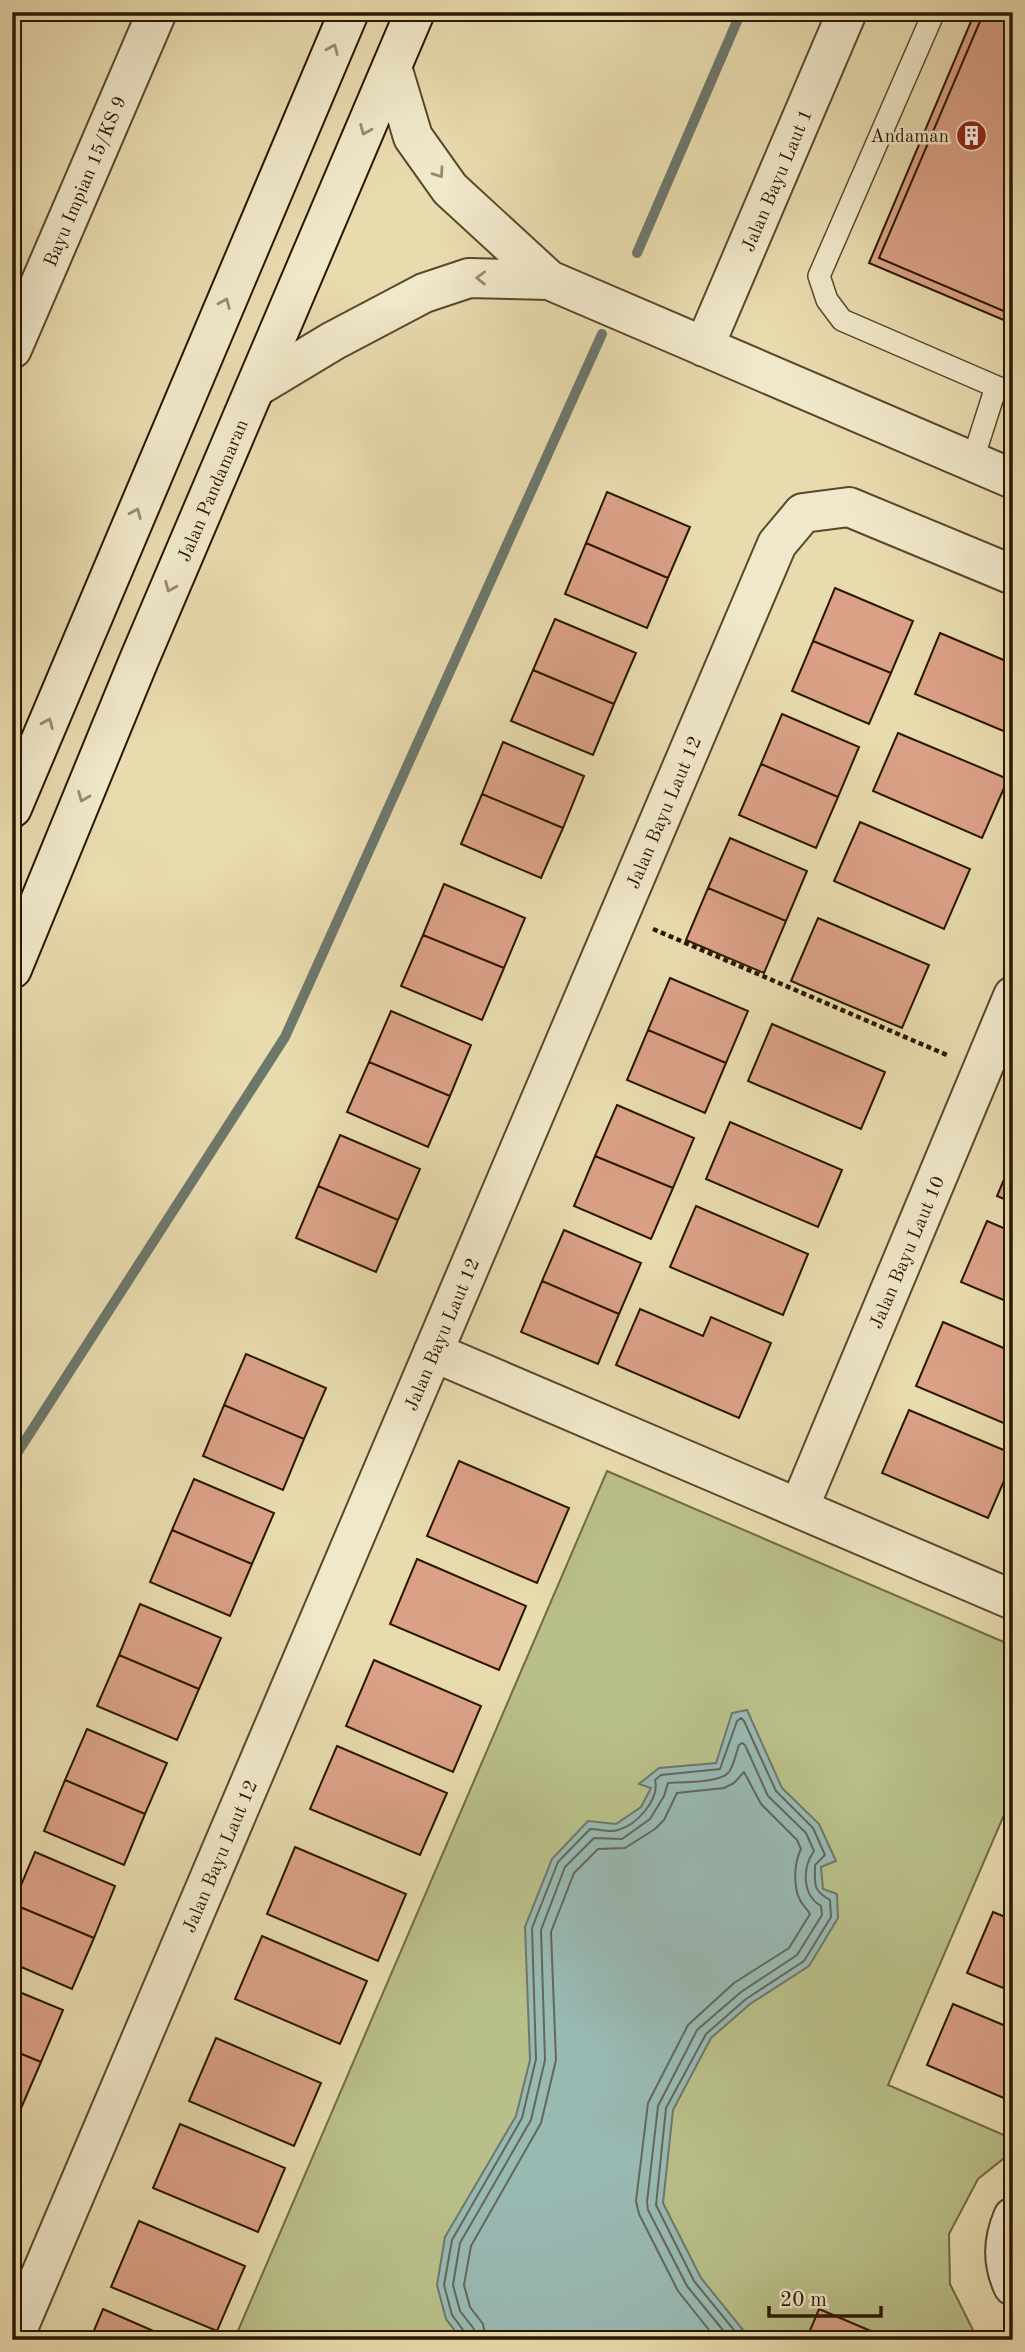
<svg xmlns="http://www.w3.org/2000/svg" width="1025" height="2352" font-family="'Old Standard TT',serif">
<rect width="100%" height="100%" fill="#e8dbae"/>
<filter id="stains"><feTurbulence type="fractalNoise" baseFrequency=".00286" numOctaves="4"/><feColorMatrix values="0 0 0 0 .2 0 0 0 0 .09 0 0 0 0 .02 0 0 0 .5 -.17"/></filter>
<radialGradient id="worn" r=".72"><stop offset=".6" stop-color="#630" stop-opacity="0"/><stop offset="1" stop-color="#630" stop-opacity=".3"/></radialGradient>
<!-- green -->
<path fill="#b9bf88" stroke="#726b45" stroke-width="2" d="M607 1471 1013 1646V1794L888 2085 1013 2139V2151L978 2179 949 2234 950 2284 975 2334 973 2340H234Z"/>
<!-- water -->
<path fill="#99b9b3" stroke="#6d786c" stroke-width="2" d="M747 1710 782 1788 819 1824 836 1861 821 1867 823 1889 837 1894 838 1918 809 1966 750 2004 711 2038 673 2110 663 2203 701 2278 743 2330 766 2340H544L538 2337 536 2340H462L446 2319 437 2285 445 2237 516 2116 530 2060 525 1927 552 1859 588 1821 616 1824 641 1807 651 1788 639 1784 659 1768 716 1763 732 1713Z"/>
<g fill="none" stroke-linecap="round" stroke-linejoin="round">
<!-- shore -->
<path stroke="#62685a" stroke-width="2" d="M467 2340 466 2334 452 2315 444 2285 452 2240 522 2118 536 2059 532 1928 558 1862 590 1829C599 1829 610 1833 618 1830 637 1825 660 1799 655 1780L661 1775 720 1769 737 1721 741 1718 744 1721 776 1791 813 1828 825 1855 815 1865C815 1884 812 1890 830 1900L831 1917 804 1961 746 1999 706 2034 666 2108 656 2205 694 2281 738 2335 748 2340
M476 2340 474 2329 460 2311 453 2285 460 2243 531 2120 545 2060 541 1930 565 1867 594 1838 622 1839 650 1819 664 1796 668 1783C682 1782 721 1783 729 1772 734 1765 736 1753 739 1745L742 1743 745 1745 768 1796 806 1833 814 1851C802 1868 802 1895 821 1906L822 1915 797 1955 741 1992 697 2030 658 2106 647 2202 648 2210 687 2286 731 2340
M486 2340 483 2324 470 2307 464 2285 471 2246 541 2123 556 2060 551 1932 574 1873 598 1849 625 1848 655 1829 664 1820 677 1793 724 1788 734 1783 744 1772 761 1804 797 1840 801 1849C794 1863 793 1886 800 1900 803 1906 807 1909 810 1914L789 1948 734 1983 688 2025 648 2103 636 2201 639 2214 678 2291 717 2340"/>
<!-- stream -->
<path stroke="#6d786c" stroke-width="10" d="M637 253 741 12
M12 1461 285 1037 602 334"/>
</g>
<!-- building -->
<path fill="#daa187" stroke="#2b1702" stroke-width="2" d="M975 12H1013V324L869 263Z
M984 12H1013V315L879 258Z
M607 492 690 527 668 578 586 543Z
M586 543 668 578 647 628 565 594Z
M835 588 913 621 891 673 813 641Z
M555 619 636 653 614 704 533 670Z
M940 633 1013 664V735L915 694Z
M813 641 891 673 869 724 792 691Z
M533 670 614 704 593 755 511 721Z
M782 714 859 747 838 797 761 764Z
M898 733 1008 779 982 838 873 791Z
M503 742 584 776 563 828 482 794Z
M761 764 838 797 816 848 739 815Z
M482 794 563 828 541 878 461 844Z
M860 822 970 869 944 929 834 881Z
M730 838 807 871 786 921 708 888Z
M444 884 525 918 504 968 423 935Z
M708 888 786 921 764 973 686 940Z
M818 918 929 965 902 1028 791 981Z
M423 935 504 968 482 1020 401 986Z
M670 978 748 1011 726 1063 648 1030Z
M391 1011 471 1045 450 1096 369 1062Z
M772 1024 885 1072 861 1129 748 1081Z
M648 1030 726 1063 705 1113 627 1080Z
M369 1062 450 1096 428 1147 347 1112Z
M617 1105 694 1138 673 1188 595 1156Z
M730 1122 842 1170 818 1227 706 1179Z
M340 1135 420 1169 398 1220 318 1186Z
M595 1156 673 1188 651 1239 574 1206Z
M1013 1158V1203L997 1196Z
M318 1186 398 1220 376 1272 296 1238Z
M696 1206 808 1254 783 1315 670 1267Z
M987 1221 1013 1232V1304L961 1282Z
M564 1230 641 1263 619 1314 542 1281Z
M542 1281 619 1314 598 1364 521 1332Z
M640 1309 703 1336 711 1317 771 1343 739 1418 616 1365Z
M943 1322 1013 1352V1427L916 1386Z
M246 1354 326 1388 304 1439 224 1405Z
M224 1405 304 1439 283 1490 203 1456Z
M909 1410 1013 1454V1460L988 1518 882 1473Z
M459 1461 569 1508 537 1583 427 1536Z
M194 1479 274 1513 252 1564 172 1530Z
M172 1530 252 1564 230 1616 150 1582Z
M417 1559 526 1606 499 1670 390 1624Z
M140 1604 221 1638 199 1689 119 1655Z
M119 1655 199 1689 177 1740 97 1706Z
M374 1660 481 1706 453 1772 346 1726Z
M87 1729 167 1763 145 1814 65 1780Z
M337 1746 447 1793 420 1855 310 1809Z
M65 1780 145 1814 124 1865 44 1831Z
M295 1847 406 1894 378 1961 267 1914Z
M35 1852 115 1886 94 1938 13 1904Z
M13 1904 94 1938 72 1989 12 1963Z
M993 1912 1013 1920V1992L967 1973Z
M262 1936 367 1981 340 2044 235 1999Z
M12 1989 63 2010 41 2062 12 2050Z
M953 2004 1013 2029V2102L927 2065Z
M216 2038 321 2083 294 2146 189 2101Z
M12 2050 41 2062 19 2113 12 2110Z
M180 2124 285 2168 258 2232 153 2188Z
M139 2221 245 2266 217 2331 111 2287Z
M103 2309 174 2340H90Z
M819 2309 892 2340H806Z"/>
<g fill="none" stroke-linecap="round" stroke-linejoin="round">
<defs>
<path id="service" d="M934 12 819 276 827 300 842 320 1013 394
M972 462 996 387"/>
<path id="minor" d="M392 67 413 137 450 189 549 280 1013 479
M704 347 847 12
M12 349 157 12
M255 388 333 341 424 293 469 278 549 280
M433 1352 1013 1600
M799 1508 1013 996
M1013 2217C1003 2241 1002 2262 1013 2286
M13 2340 777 544 803 513 849 507 1013 575"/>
<path id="secondary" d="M12 808 349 12
M12 969 139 660 415 12"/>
</defs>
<!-- service casing -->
<use href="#service" stroke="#5a482d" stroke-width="24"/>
<!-- minor casing -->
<use href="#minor" stroke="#5a482d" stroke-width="42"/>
<!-- secondary casing -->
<use href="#secondary" stroke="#2b1702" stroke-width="42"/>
<!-- path -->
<path stroke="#2b1702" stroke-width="4.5" stroke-dasharray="5 3.5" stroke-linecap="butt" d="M653 929 947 1055"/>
<!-- service -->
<use href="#service" stroke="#f0e8ca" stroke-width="21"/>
<!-- minor -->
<use href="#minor" stroke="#f0e8ca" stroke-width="38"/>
<!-- secondary -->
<use href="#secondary" stroke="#f0e8ca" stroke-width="38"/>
</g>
<!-- one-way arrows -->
<defs><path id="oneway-chevron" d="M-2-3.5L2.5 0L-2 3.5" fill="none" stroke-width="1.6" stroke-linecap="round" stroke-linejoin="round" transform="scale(1.75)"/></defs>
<g stroke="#978a70">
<use href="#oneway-chevron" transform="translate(333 49) rotate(-67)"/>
<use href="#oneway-chevron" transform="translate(365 130) rotate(113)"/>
<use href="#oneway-chevron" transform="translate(439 173) rotate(55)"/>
<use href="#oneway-chevron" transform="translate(481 278) rotate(-179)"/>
<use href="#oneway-chevron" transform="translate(225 303) rotate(-67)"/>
<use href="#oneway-chevron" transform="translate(136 513) rotate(-67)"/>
<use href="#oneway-chevron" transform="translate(170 587) rotate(113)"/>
<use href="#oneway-chevron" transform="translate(48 723) rotate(-67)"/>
<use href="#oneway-chevron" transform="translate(83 797) rotate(112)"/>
</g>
<!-- icons -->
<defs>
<symbol id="building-disc" viewBox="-11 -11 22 22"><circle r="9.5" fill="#8f2418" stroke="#f0e8ca"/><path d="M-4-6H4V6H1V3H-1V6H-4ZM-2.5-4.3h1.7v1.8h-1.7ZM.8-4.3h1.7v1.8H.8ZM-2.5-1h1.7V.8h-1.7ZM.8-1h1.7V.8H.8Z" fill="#fff"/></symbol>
</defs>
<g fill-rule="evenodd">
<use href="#building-disc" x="954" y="118" width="35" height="35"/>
</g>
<g text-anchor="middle" stroke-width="5" stroke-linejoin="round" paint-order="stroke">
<!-- poi labels -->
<g font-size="19" fill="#2b1702" stroke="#f0e8ca" text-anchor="end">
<text x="949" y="142">Andaman</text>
</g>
<!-- street labels -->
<g font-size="19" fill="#2b1702" stroke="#f0e8ca">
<text transform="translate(776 180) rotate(-67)" y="7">Jalan Bayu Laut 1</text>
<text transform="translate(84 181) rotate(-67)" y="7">Bayu Impian 15/KS 9</text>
<text transform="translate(212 490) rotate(-67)" y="7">Jalan Pandamaran</text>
<text transform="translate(663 812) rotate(-67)" y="7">Jalan Bayu Laut 12</text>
<text transform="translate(906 1252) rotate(-67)" y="7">Jalan Bayu Laut 10</text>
<text transform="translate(441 1334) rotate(-67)" y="7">Jalan Bayu Laut 12</text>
<text transform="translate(219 1856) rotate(-67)" y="7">Jalan Bayu Laut 12</text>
</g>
</g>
<!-- margin -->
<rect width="1025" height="2352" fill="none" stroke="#e8dbae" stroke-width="42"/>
<rect x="14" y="14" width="997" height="2324" fill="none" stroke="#2b1702" stroke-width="3.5"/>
<rect x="21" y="21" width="983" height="2310" fill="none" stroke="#2b1702" stroke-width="2"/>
<!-- scale -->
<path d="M769 2306v10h112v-10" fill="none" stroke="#2b1702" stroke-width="3.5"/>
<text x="780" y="2306" font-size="21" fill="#2b1702" stroke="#f0e8ca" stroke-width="5" paint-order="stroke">20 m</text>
<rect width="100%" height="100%" filter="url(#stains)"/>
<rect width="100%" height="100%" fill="url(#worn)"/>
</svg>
